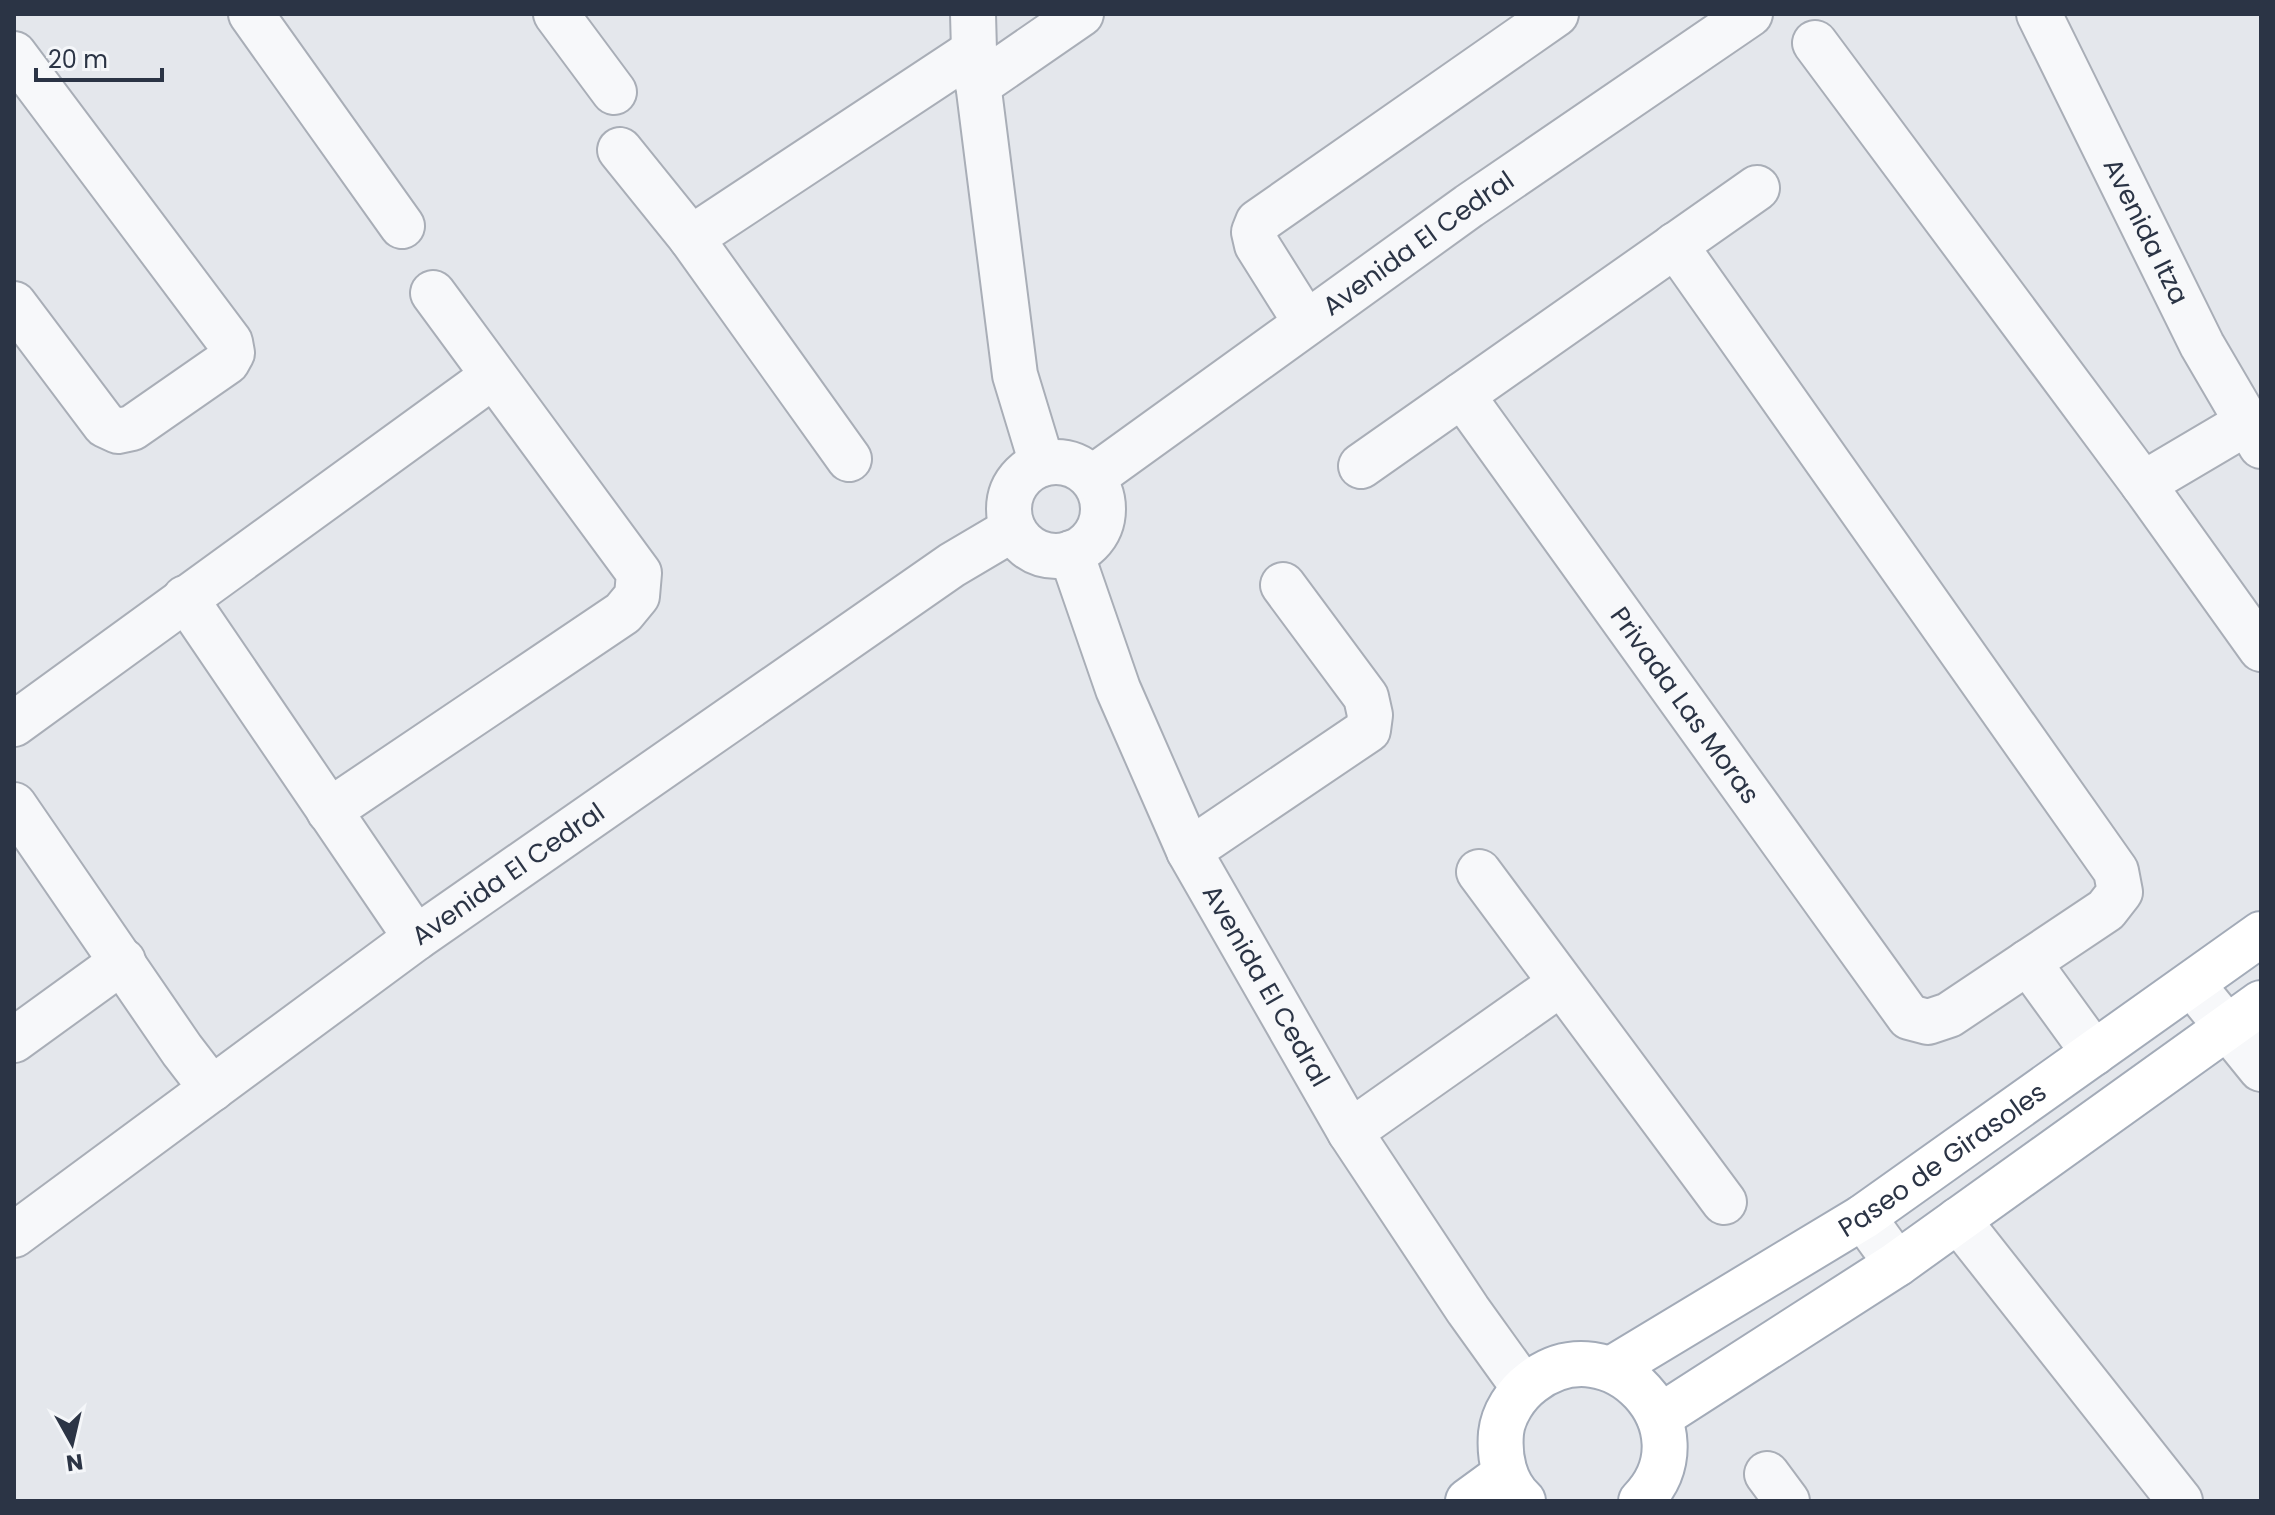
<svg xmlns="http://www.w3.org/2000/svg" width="2275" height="1515" font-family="Poppins,sans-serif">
<rect width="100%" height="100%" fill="#e4e7ec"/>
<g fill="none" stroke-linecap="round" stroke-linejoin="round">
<defs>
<g id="minor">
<path d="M251 14 402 226"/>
<path d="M556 14 614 92"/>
<path d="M973 14 974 51 1015 375 1042 464"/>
<path id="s1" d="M2039 14 2202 345 2261 446"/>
<path d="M1815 43 2143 484 2261 649"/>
<path d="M14 54 230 342 232 353 227 362 132 428 118 431 105 425 14 304"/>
<path d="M978 85 1081 14"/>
<path d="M620 150 691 238 849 459"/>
<path d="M691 238 974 51"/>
<path d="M1306 323 1257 245 1254 232 1258 222 1556 14"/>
<path id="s2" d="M1462 395 1909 1017 1928 1022 1949 1015 2106 910 2120 892 2116 871 1675 245"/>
<circle cx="1056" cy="509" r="47"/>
<path d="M1361 466 1757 188"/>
<path id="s3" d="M1092 478 1469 206 1750 14"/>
<path d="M2143 484 2248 422"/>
<path id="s4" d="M1071 553 1118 689 1189 851 1350 1132 1468 1310 1524 1388"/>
<path d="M185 598 416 938"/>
<path d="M14 724 493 376"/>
<path d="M14 805 182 1050 212 1089"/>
<path d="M329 811 623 613 637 596 639 573 433 293"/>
<path d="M1189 851 1368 730 1370 715 1366 697 1283 585"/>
<path d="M1479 872 1724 1202"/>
<path d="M2028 962 2094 1053"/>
<path d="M2192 984 2261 1069"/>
<path d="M14 1040 123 961"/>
<path d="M1350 1132 1560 984"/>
<path d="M1863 1217 1897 1264"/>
<path d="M1958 1220 2180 1501"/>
<path id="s5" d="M14 1235 416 938 952 565 1013 529"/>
<path d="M1767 1474 1787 1501"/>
</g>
<g id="major">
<path id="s6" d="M1611 1369 1863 1217 2261 934"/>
<path d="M1659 1417 1897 1264 2261 1003"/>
<path d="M1468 1501 1505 1474"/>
<path d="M1523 1501C1504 1484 1499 1457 1501 1433 1503 1414 1516 1394 1532 1382 1611 1321 1711 1430 1641 1501"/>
</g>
</defs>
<!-- minor casing -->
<use href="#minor" stroke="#a9aeb7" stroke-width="48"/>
<!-- major casing -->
<use href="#major" stroke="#a3abb8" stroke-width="48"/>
<!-- minor -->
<use href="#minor" stroke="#f7f8fa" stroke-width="44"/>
<!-- major -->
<use href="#major" stroke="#fff" stroke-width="44"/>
</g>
<g text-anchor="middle" stroke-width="7" stroke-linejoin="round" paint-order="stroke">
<!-- street labels -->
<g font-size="26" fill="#2b3445" stroke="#f4f6f9">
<text dy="9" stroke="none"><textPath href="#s1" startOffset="242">Avenida Itza</textPath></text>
<text dy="9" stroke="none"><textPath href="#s3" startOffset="402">Avenida El Cedral</textPath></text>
<text dy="9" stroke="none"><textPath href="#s2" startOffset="382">Privada Las Moras</textPath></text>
<text dy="9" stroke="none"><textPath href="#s5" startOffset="612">Avenida El Cedral</textPath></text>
<text dy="9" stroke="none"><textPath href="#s4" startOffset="476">Avenida El Cedral</textPath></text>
<text dy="9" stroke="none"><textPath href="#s6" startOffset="392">Paseo de Girasoles</textPath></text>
</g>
</g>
<!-- border -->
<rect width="2275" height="1515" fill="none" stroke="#2b3445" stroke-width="32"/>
<!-- north arrow -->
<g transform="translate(72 1443) rotate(172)" stroke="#f4f6f9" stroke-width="6" paint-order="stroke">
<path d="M0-6L14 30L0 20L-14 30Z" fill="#2b3445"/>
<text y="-12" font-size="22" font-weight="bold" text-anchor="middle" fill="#2b3445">N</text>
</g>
<!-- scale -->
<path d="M36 68v12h126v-12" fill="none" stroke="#2b3445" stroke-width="4"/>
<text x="48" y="68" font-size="24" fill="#2b3445" stroke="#f4f6f9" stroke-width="6" paint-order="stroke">20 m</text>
</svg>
